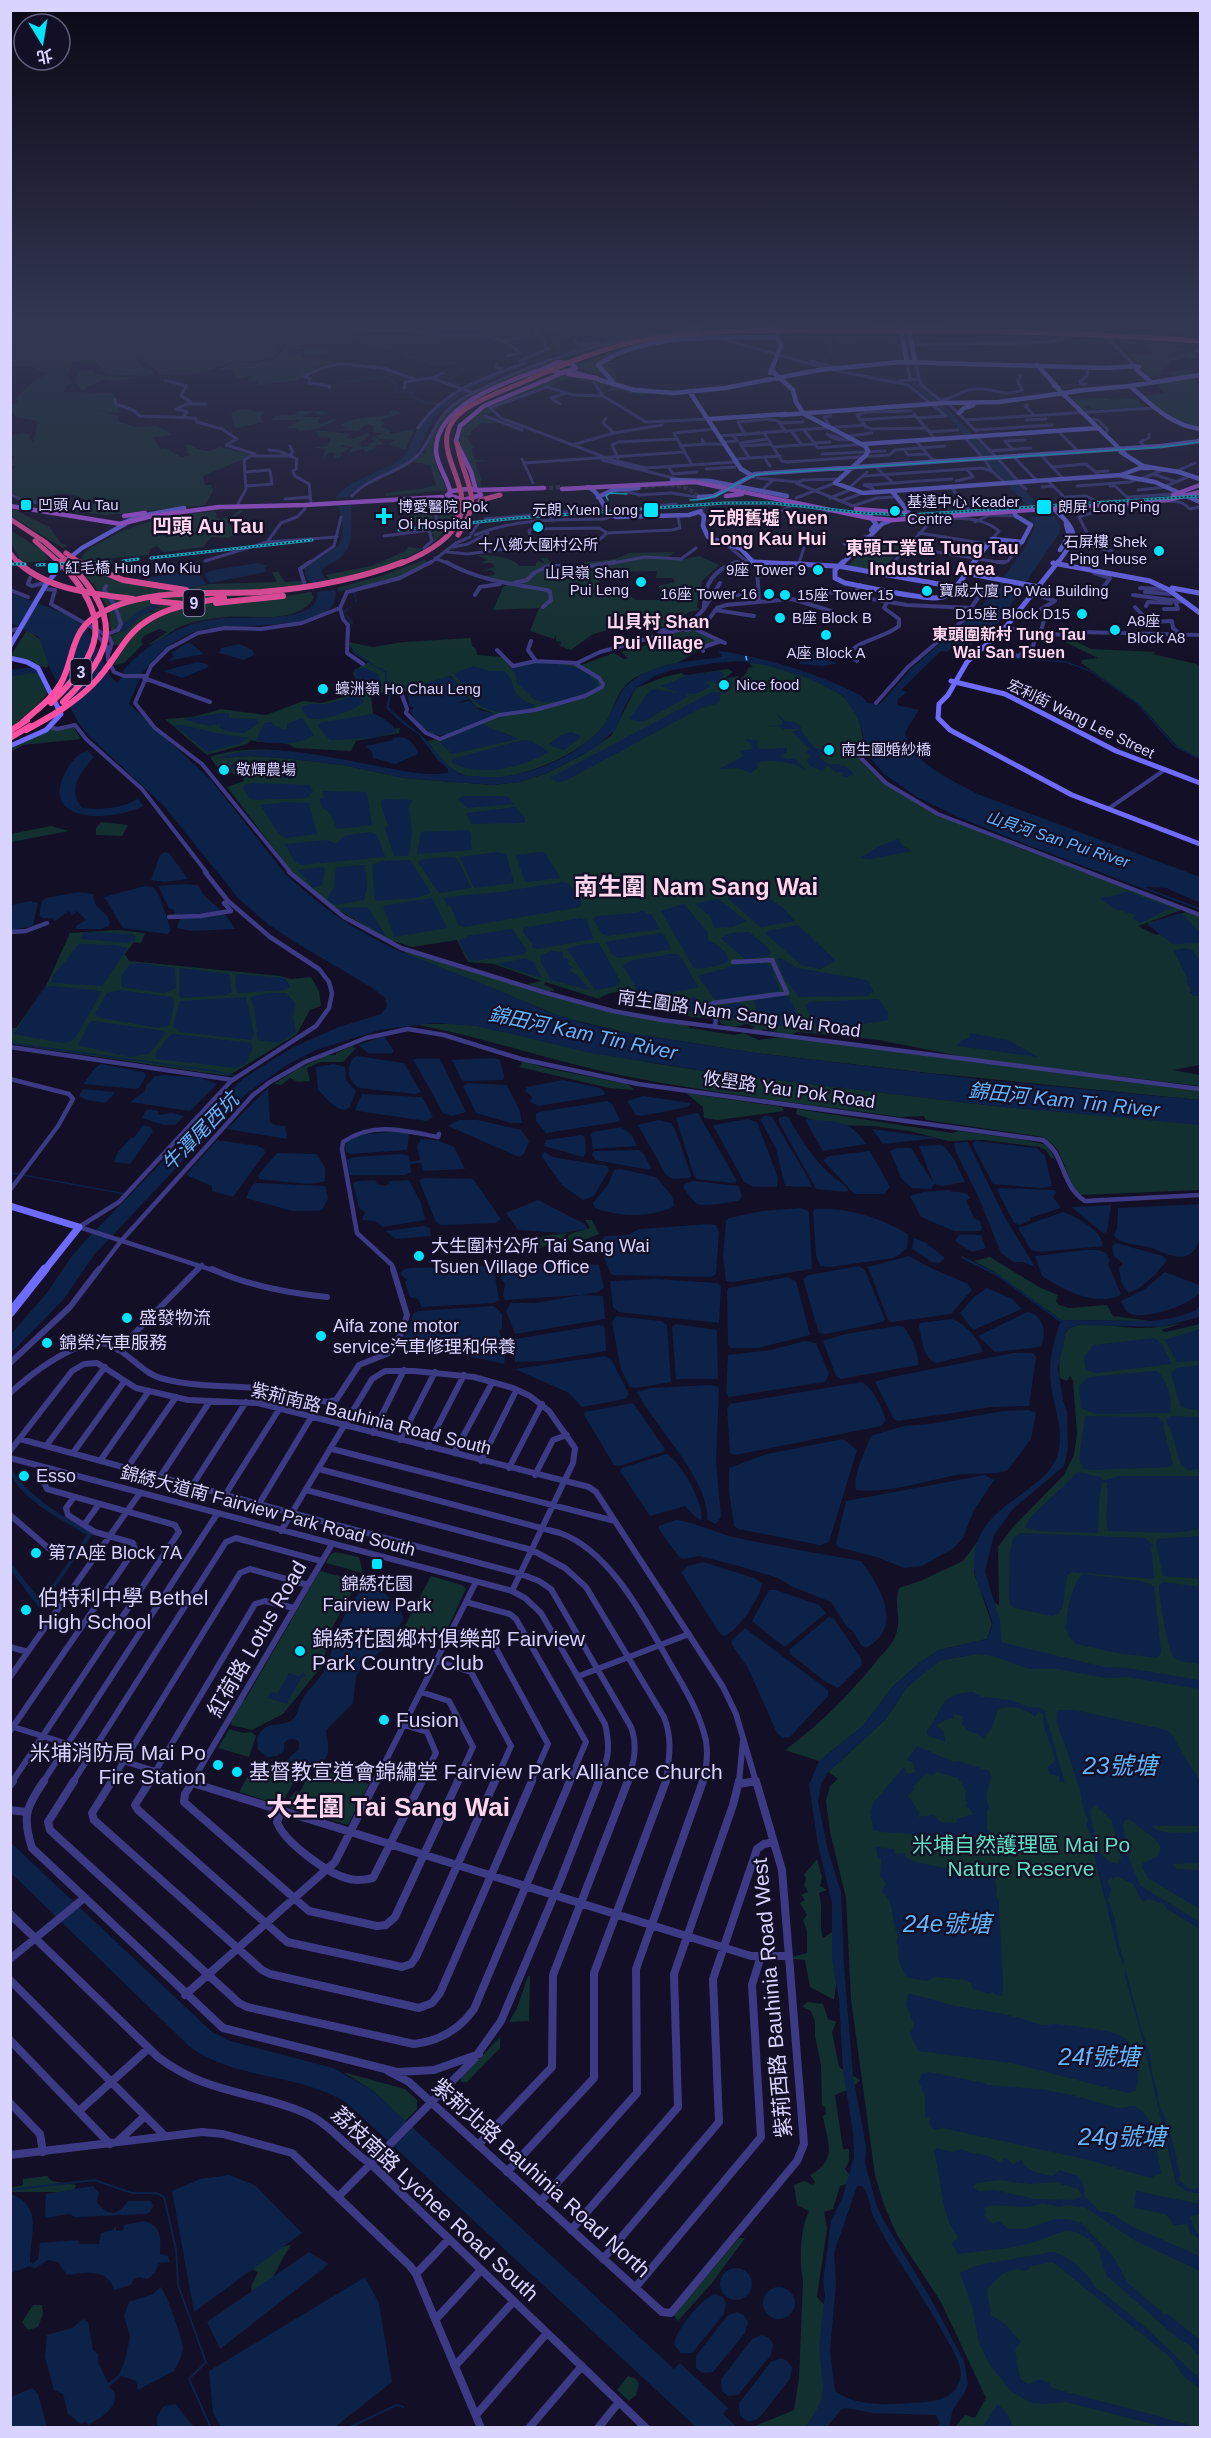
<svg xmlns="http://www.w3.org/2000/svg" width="1211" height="2438" font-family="Arial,'Noto Sans TC',sans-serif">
<rect width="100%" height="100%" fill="#130f26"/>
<!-- green -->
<path fill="#12302f" d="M11 322H294L281 331 292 337 280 347 275 358 252 362 241 361 250 364 275 359C290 343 291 333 317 339L308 335 331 330 339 325 335 323H311L309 327 298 329 303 332 292 335 291 325 297 322H342L360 329 371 328 366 327V322H394L376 327 388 329 356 332 353 334 355 340C336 348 315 339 296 347H315L332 350C325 354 312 357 305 355L304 349 296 350 303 353 289 350 288 352 297 355 284 354V355H300L302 359 333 361 325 366 316 367 298 380 257 385 258 382 249 381 251 376 237 379 233 368 217 370 238 361 205 371 210 372 208 373 158 375 159 373 141 359 136 360 141 363V367L156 372 148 376 106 374 98 363 73 362 67 377 72 381 70 383H73L66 386 64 392 113 393 120 412 111 413 95 409 118 416V422L136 427 157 426 172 435 154 437 160 449 166 448 181 457 190 455 186 452 188 450 184 446 188 444C199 449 207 455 219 447L254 455 203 476 205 485H212L211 488 214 489 205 505 106 515 81 512 80 506 86 501C77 493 61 492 50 496L55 505 76 507 78 512 51 508V505L18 497 11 492V470L15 466H11V458H15L11 455V436L22 433 30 434 29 439 33 442 37 426 36 421 16 417 11 412V404L19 403 16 398 35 380 48 374 33 367H11Z
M1154 322C1168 322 1178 325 1192 326V328L1157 332 1198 339 1120 332 1134 329 1127 327 1169 325Z
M780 334H899L900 336 839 337 856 342 839 344 838 339 831 336 798 337 794 339Z
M705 336 714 338 709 339 723 341H692L701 340 704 337 686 341 684 339 625 350 623 355 616 354 618 356 608 362 619 363 607 365 616 374V380L628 387 618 384 604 371 596 374 578 368 581 365C591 362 601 355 611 352 642 343 674 339 705 336Z
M644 338 599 348 547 364 490 389 444 422C432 439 432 458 441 477 443 482 446 485 447 490L386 496 385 493 426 488 436 485 430 465 413 462 422 453H427L424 452C431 438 434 423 446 412 494 370 583 349 644 338Z
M1144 340 1185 343 1186 345 1180 348 1181 345 1178 344 1173 347 1188 350 1172 351 1174 352 1168 355 1169 358 1192 353 1200 358 1177 357 1181 359 1170 361V364L1161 371 1162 373 1189 369 1196 374 1178 377 1169 373 1149 377 1129 353 1154 355 1149 351V347L1143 346Z
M94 370 95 375 137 378 116 381 104 379 82 390 77 384V372Z
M571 374C598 380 624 389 651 394H644L642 396 617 390 603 393 602 390 612 389 611 386H605L601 389 599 384 570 378 497 406 496 410 486 415 504 423H481L471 432 472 435 467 436 471 445 475 447 472 448V454L476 460 492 461 475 462 482 480 480 481 481 488 478 487 460 443V428L477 411 548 381Z
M1192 377 1200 386V428L1166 416 1145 396 1165 393 1155 383Z
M1103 398 1112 400 1135 398 1144 407 1093 409 1089 405 1084 406 1088 410H1083L1072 399Z
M252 409 250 411 265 412 260 417 264 422 236 428 231 414 238 410Z
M394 410 401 413 380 420 385 423 382 427 389 430 390 434 414 429 405 450 389 444 396 440 378 439 375 436 385 434 371 432 374 431 373 425 366 424 358 431 335 430 348 428 340 425C357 416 374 417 392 415L389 412Z
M299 411H324L328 414 320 415 313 412 300 417H321L317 422 321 424 335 418 336 420 316 429 299 431 296 428H286L301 420H271L274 416 294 415Z
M316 430 350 434 346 438 352 439 368 433 372 436 364 438 368 439 361 440 364 441 359 443 362 447 370 446 368 444 375 442 371 438 374 437 384 444 375 446 376 448 366 452 363 449 348 453 353 447 342 445 340 447 350 448 341 453 340 458 333 459 336 453 330 452 323 458 325 449 312 448 327 446 331 438 318 437Z
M415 506C424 507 433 510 434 520L429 527H425L420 522 405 521 408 518V508Z
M424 506C436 506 442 513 454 510L449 527 433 543 434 534 430 533V530L437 522 438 515Z
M11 508 49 527 62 544 68 545 63 548 11 516Z
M241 510H244L229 522 234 534 228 538 212 537 206 542 204 547 164 552 157 546 150 549 149 555 81 561C84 549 94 546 105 540 139 520 176 516 214 511L217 515 215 517 220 519 232 517 235 513Z
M10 530 42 550 49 560 22 563 11 543Z
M869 541 902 547 882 571 849 566Z
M408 547 424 549 390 565 331 582 326 575 371 566 406 551Z
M675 552 667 558 682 560 699 556 719 565 702 581 697 607 700 610 689 612 681 618 687 625 680 629 648 625 616 628 593 634 571 650 559 646 562 642 556 641V635L554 639 530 631 539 608 493 610 503 587 514 583 485 576 494 575 495 573 492 570 480 571 495 567 492 563H480L488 560 477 555C488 555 511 556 519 566H536V563L539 561 545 564 541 558H547L555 566 586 569 602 577 593 592 631 596 636 600H670L660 596 659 586 675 582 673 578H656L657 571 600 572 579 563 615 559 630 553Z
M424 560 427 561C406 582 367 585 338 591L337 588 384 575Z
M79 564C115 586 159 588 201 591L173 594 108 608 94 585 74 565Z
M272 572H278L285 582 301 581 305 586 251 590 186 589 210 584 277 582Z
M295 592 261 598 263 600 311 592 314 598C297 625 253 615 226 617 209 619 190 621 176 629 167 634 157 643 148 645L167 632 159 629 144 636 141 641 143 644 124 663 112 666C121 652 129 635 143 626 186 597 245 597 295 592Z
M266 593C220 597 149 605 119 645H114V640L110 636C128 631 136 612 155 612L151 609 166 603 162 601C153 605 143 609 135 615 126 622 122 628 111 632L109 611C157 591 214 595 266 593Z
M27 630 42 641 49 666 46 668 11 655Z
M685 631H698L717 641C702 646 692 656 677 663 662 670 644 670 630 681 614 694 614 713 602 728 577 758 497 792 459 773 445 766 437 753 427 741L448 737 494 717 493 713 476 707 451 676 404 692 392 690 377 694 366 692 371 696 373 714 379 716 393 726V729L400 728 399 733 356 741 351 751 295 748C285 739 264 745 251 740L247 744 207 755 165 719 193 717 221 709 266 715 303 701 321 703 344 697 348 692 360 687 353 673 362 665 370 662 355 653 348 642 373 647 404 642 471 638 472 646 476 649 477 655 504 657 512 666 539 661 581 665 614 653 624 659 628 658 621 652 667 639 673 634Z
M1073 640 1091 649 1156 652 1152 654 1197 664 1200 667V758L1178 747 1139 704 1081 663 1082 660 1098 658 1065 642Z
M748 662C777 666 830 678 849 703 860 716 863 734 864 751L854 749 846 753 865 757H861L877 775 920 805 1027 851 1031 850 1121 887 1184 909 1138 926 1156 935 1160 934 1147 923 1187 912 1200 917V1065L1173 1070 1200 1075V1086L975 1059 879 1040 798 1032 790 1035 763 1029 761 1031 751 1029 755 1027 739 1021 745 1024C738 1028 726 1027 719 1022L721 1020H733L692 1017 643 1005C637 988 611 989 599 999L545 982 544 985 554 989V991H548L527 984 542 981 494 964 468 962 457 940 412 947 387 939 339 910 308 887 288 867 227 787 244 781 243 778 216 766 210 757C248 745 279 750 317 755L254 751 219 758 250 756 284 758 343 765 404 778 492 785 520 782 547 773 584 754 611 736 636 688 664 677 682 673 684 675H689L728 669 733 672 724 679 738 676 740 679 747 672 748 668 753 667Z
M37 671 48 693 36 707 11 728V674Z
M74 728 81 739 23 745 11 752V749L50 729Z
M101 822 128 825 122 836 96 835V828Z
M51 826 69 831 11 842V834Z
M118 930 145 933 141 943 134 942 125 954 129 961 280 976 291 979 311 977 319 991 321 1006 310 1010 297 1034 228 1076 11 1044V1028H16L45 988 70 933Z
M407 951 573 1001 687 1025 690 1028 734 1035 743 1033 759 1040 781 1037 1200 1091V1100L929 1073 756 1053 629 1033 565 1018 404 953Z
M413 1024H455L477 1026 652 1063 718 1073 994 1106 1159 1120 1200 1121V1190L1080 1195 1074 1191C1066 1173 1062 1146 1043 1137L926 1120 924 1116 900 1117C808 1104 715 1094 625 1076 553 1062 485 1037 413 1024Z
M352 1046 356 1048 343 1062H321L307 1068 310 1081 298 1082 290 1078 281 1085 274 1084 296 1070 327 1055H336V1053Z
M523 1061 546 1068 627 1084 635 1090 609 1088 519 1067Z
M686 1093 782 1107 784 1111 718 1120 704 1118 703 1107Z
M797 1109 952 1133 959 1131 1026 1140 1047 1145 1055 1159 1051 1158 1046 1150 1039 1147 984 1140 948 1141 910 1131 872 1126 827 1125 796 1114Z
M585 1220H592L599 1234 586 1239H579L581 1242 579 1244 571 1243 569 1239 547 1237 549 1240H557L556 1242 540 1248 534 1247 536 1245 533 1239 538 1241 543 1236 568 1233 564 1237H568L569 1234 590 1228Z
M990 1257 1039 1287 1058 1295 1056 1301 1059 1305 1069 1308 1107 1305 1113 1316 1150 1321 1061 1320 996 1273 974 1261Z
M1183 1323 1161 1330 1166 1332 1200 1324V2427H955L965 2415 975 2418 986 2398 941 2302 897 2235 884 2205 875 2175 851 2000 846 1898 830 1832 826 1801 830 1786 838 1779 828 1772 886 1719 908 1686 931 1666 941 1660 971 1655 997 1639 1000 1621 992 1600 999 1606 998 1547 1014 1526 1064 1475 1074 1455 1077 1433 1073 1381 1070 1376 1067 1381 1060 1378C1058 1367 1060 1335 1070 1328 1083 1320 1123 1328 1140 1328 1155 1328 1168 1326 1183 1323Z
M977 1542 974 1573 992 1624 987 1639 939 1650 921 1662 893 1686 863 1726 819 1761 785 1750C819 1725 848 1696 875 1663 881 1655 891 1646 895 1637 903 1616 893 1608 899 1588L920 1581 963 1561Z
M335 1552 359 1557 363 1573 326 1563 330 1555Z
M320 1571 358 1581 331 1630 322 1666 283 1714 252 1730 231 1725 232 1718 241 1701 245 1700Z
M431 1576 462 1585 466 1589 444 1636 405 1626Z
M229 1729 244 1733 251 1732 256 1736 249 1757 218 1748Z
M257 1760 265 1762 272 1770 296 1778 281 1805 239 1792Z
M324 1771 369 1784 348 1825 290 1808 295 1800 289 1807H284V1804L296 1791 299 1793 307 1779Z
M817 1859 822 1877 820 1886 827 1890 819 1893C824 1909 818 1924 823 1938L835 1930 837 1978 834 2000 810 1987 805 1960 793 1959 792 1957 807 1953V1931L803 1920 807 1915 800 1903 805 1900 801 1895 808 1892 804 1885 806 1879 804 1875Z
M528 1976H530L529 2021 509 2022 517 2008Z
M807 2002 823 2004 828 2019 836 2022 832 2032 839 2067 860 2080 852 2088 835 2095 843 2149H849V2161L845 2169 855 2181 840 2186 833 2209 824 2212 827 2228 817 2297 828 2309V2407L818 2427 756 2428 755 2426 794 2410 799 2378 803 2281C799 2263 800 2228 809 2211L797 2205 794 2185 804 2181 813 2185 815 2182 810 2175C839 2159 827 2143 823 2116L826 2114 825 2107 822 2106 821 2065 815 2036V2022L811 2011 802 2007Z
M500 2037V2048L467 2082H461V2077Z
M343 2072 405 2089 417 2100V2109L405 2121 372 2090Z
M47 2176 52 2181 76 2185 73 2192H11L10 2188 23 2185V2179Z
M739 2238H745L712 2283 678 2321 674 2315Z
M291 2245C277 2265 271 2288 254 2306L251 2286 258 2272 245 2266 262 2250Z
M33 2305H42L43 2314 38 2327 28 2330 22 2322Z
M628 2376 636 2379 639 2384 636 2395 629 2401 617 2390Z"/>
<!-- water -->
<path fill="#0c2248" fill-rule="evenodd" d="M516 367 520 368C490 380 452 394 433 421 422 436 423 453 407 463 393 473 354 484 350 497L336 498C341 484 383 471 398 461 410 453 412 438 419 427 439 396 482 379 516 367Z
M912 380H917L920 385 951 412 1038 504 1026 505 945 413 917 388 900 383 913 384Z
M351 505C351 522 356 545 340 558 334 563 325 564 321 572L327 581 311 583 305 575V568L338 546C345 536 343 517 338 506Z
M1054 516 1060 524V532L999 622 968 648 955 645 947 652 941 651 901 690 907 692 898 699 897 705 919 710 905 732C910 763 952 780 978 794L1200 877V903L1166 888 1144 887 1200 908V910L1033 847 958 817 917 797 884 774 865 752 863 734 856 714 843 696 811 679 766 665 741 661 714 663 672 670 655 676 636 688 625 706 616 729 595 748 547 773 520 782 492 785 404 778 343 765 284 758 250 756 219 758C263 739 341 760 388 768 408 772 428 776 448 773V769L437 759 419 735 402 723 386 708 390 691 385 682V673L354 654 348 645H340L348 644 347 630 339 631 349 630 352 625 343 611 356 603 353 592 364 589 355 592 357 602 345 612 353 622 348 642 352 650 379 668H384L382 670 387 672V682L392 689 389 707C398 718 410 725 420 734 434 746 441 763 458 773 463 776 470 776 476 776 517 782 573 760 601 729 614 714 615 692 633 680 659 661 691 662 721 657L722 655 718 652 721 651C770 659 817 673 862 696L867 703 880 704 913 667 978 611 1025 548 1035 526 1029 517Z
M257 563 268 566 265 567 266 572 210 583 204 574 214 570Z
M172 573 199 574 206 584 189 588 145 581 149 578Z
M335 590C344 636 225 621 200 630 172 639 156 656 139 677L141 679 139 680 129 704 211 780 287 876 323 906 353 927 396 950 486 985 544 1010 583 1023 629 1033 756 1053 986 1080 1200 1100V1125L994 1106 718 1073 591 1053 477 1026 435 1023 380 1030 316 1050 287 1065 246 1094 94 1255 63 1300 11 1353V1334L46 1294 71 1257 89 1237 161 1163 208 1112 244 1078 293 1047 339 1027 381 1014 387 1006 385 998 371 987 298 944 269 925 239 899 164 806 89 736 78 722 50 669 39 637 11 623V593L69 615 88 630 111 677 117 683 124 674 123 671C141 649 168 632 196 623 207 620 220 618 232 618 251 617 321 623 317 592Z
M187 643 192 644 204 654 168 661 174 656 171 653Z
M240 644 253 650 254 655 244 660 219 653 221 648Z
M796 646 829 657 828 661 839 663 824 666 799 664 802 658 791 648Z
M197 662 207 664 209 667 182 678 163 671Z
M538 663C561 664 582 664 598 684 591 697 549 706 536 700 529 697 525 688 518 685L515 673 510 668Z
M473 666 490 671H504C519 684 506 696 536 705 524 714 494 715 481 706 470 699 462 684 454 674Z
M365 668 378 674 382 687 368 689 357 679 354 669Z
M719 671 724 674 716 683 710 681 703 683 710 685V687L695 694H687V697L643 722 629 719 648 693 653 689 678 693 661 686 689 675Z
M448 676 453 678 469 699 456 703 470 701 479 710 493 713V716L447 735H432L417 722 410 711 414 708 409 706 407 690Z
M712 692 721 693 719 703 699 709 565 781 558 782 550 778Z
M355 694H359L364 702C356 710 319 723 309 718 306 716 303 711 301 707 308 702 317 705 325 704 336 702 346 699 355 694Z
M779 712 778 715 785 721C806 723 797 726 806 737 809 742 812 743 814 748L830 750 820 756V758L830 765 839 764 840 766H846L855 775 846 777 841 775 844 773 835 772 828 765 822 771 812 767 806 761 812 756 806 752 809 749 793 732 799 729H783L780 726 763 727 782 725V720L777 715Z
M223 713 229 714V718L257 719 259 723 244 733 226 731 219 727 221 724 208 726 183 719Z
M372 714 385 719 397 731 374 738 330 740 318 726 320 723Z
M302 718 314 735C303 745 269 745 256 740L264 723 272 722 275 726 284 730 287 728V724Z
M482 724 519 739 452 754 439 742Z
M174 725H183L216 733 248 738 239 744 207 752Z
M572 732 580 736 579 739 564 750 548 745 561 735Z
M399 737C410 738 415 744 418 754L395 764 373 758 372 752 366 746 393 740 392 738Z
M748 739 759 741 756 745 759 749 787 748V752L782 756 787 759 795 758 806 771C803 770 801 767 798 766 791 762 765 759 757 763L758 767 751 773 739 768 719 769 744 756 739 751 753 749 751 744 745 740Z
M523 740 532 741 549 752C521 767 481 779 452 762V759Z
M88 751 94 757C80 773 67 789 82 808 98 810 124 809 138 798L143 806C113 822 37 824 66 771 72 760 78 754 88 751Z
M253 763 295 765 297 766 290 778H287L243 775 230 767 232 764Z
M254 783 309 785 313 791 307 798 254 800 249 798 243 788 244 785Z
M322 791 367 792 372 825 337 829 330 813 323 808 319 800 324 797Z
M463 796H507L514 804 467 808 458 799Z
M385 799 412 800 409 807 412 831 409 856H394L385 828 388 826 381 804V801Z
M286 802 309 803 317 834 286 838 280 835 260 805Z
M515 807 525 818V823L471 824 467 813Z
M467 830 470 831 472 850 417 854 421 832Z
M370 832 377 835 385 857 301 865 295 862 285 844 327 840 336 844 344 836Z
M898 839 903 846 912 851 871 859 860 858 880 846Z
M165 852 169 853 188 879 165 882 151 880 160 855Z
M497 852 506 854 514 883 474 888 460 857Z
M541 852 546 854 560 878 527 882 524 880 516 855Z
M451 857 458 859 471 888 439 893 418 862 423 859Z
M410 860 431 893 415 898 375 901 372 865 382 861Z
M365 865 367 887 364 900 335 905 327 900 334 887 336 867Z
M323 867 325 870 322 885 313 888 298 870Z
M563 882 569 884 582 901 580 907 464 927 458 925 451 907 447 905 444 899 446 897 501 892Z
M185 884 198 885 203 894 221 911 175 916 174 910 169 908 158 886Z
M145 886 153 887 159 895 171 930 168 934 123 928 104 897Z
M764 889 769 894 767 897 783 908 795 921 760 927 728 898Z
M1126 891 1172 908 1174 909 1166 910 1141 923 1132 919 1136 915 1114 909 1100 898 1118 895Z
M79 892 93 894 95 904 107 916 110 922 109 926 101 929H76V926L86 920 77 911 72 916 69 911 55 921 51 918H42L39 916 42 901 46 898Z
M431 898 434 901 447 928 394 937 383 906Z
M717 899 721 901 746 921 732 927 715 928 709 915 695 904Z
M30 901 38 903 33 926 11 930V905Z
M684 904 708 933V940C717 944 727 951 729 961 720 965 705 970 694 968L661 911Z
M366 907 370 910 386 937 338 908Z
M642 911 652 915 660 929 607 936 602 934 593 918C600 913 628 916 642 911Z
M1181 913 1200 932V943L1172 944 1147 924Z
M218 915H226L235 929 191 931 177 928 180 919Z
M580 918 587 920 593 939 537 949 533 948 532 943 523 932V928Z
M798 925 833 958 835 961 820 969 801 965 766 934 768 931Z
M512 929 527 950 524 954 473 961 469 960 459 941 467 936Z
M84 932 132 934 135 936V940L128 943 80 939Z
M749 932 769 949 771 953 769 956 745 959 721 938 731 933Z
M660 933 665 936 671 949 618 958 612 954 606 942Z
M599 943 620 981 617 986 595 990 567 949 579 945Z
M79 944 116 945 128 948 102 986 52 983V977Z
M1183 948 1192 950 1200 961V996H1194L1189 992 1191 990 1186 981 1188 980 1174 951Z
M551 951 563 952V957L571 961 567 964 573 967 569 970C579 975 582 981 589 990L551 980 541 962 540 956Z
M669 954H678L681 957 698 987 656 996 640 995 623 966C633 956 655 959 669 954Z
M526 958 533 962 542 978 497 964Z
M781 958 797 968 867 980 874 991 867 996 799 997 784 978 777 959Z
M140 963 175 968 176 988 164 993 121 987 122 975 130 964Z
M766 963 771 966 780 991 715 1000 698 976 735 965Z
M181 968 229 974 232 992 226 995 181 998 179 994V969Z
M240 974 285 978 290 987 284 990 238 993 236 990 235 976Z
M54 986 102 991 76 1037 70 1042 62 1043 14 1034 41 992 45 987Z
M119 990 172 997 174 1003 170 1025 158 1028 97 1017 95 1013 107 993Z
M272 993H286L295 1003 293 1018 296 1032 279 1043 258 1040 254 1007 250 999 253 996Z
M784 995 789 997 802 1023 791 1022 783 1026H765L756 1014 754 1000Z
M246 997 254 1034 252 1040 181 1032 176 1031 177 1029 173 1027 180 1001Z
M695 997 709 1014 642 1004V1002C661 1004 676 1000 695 997Z
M878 999 888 1012V1020L822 1031 817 1028 805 1005 810 1002Z
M738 1003 745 1005 748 1017 751 1020 722 1017 719 1012V1006Z
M93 1021 164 1031 166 1033 149 1054 129 1057 78 1045 89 1023Z
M970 1033 1008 1040 1038 1057 957 1046 961 1041 970 1037Z
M175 1034 251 1043 253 1047 247 1062 237 1068 157 1059 155 1054 170 1035Z
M384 1036 394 1051 393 1053H368L358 1045Z
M356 1056 404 1063 421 1092 416 1094 359 1088C347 1081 345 1065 356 1056Z
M495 1058 500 1060 504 1076 503 1080 464 1081 461 1079 452 1060Z
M413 1059H440L466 1112 452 1116 443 1113Z
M101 1064 144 1072 146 1076 139 1088 134 1089 85 1084 84 1083 95 1068Z
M334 1064 345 1067 346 1080 356 1091 350 1107 345 1110C334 1109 326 1098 318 1090L316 1067Z
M165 1075 201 1078 217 1084 190 1111 130 1102 145 1091 146 1086 155 1076Z
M563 1080 600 1088 604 1091 605 1095 538 1106 529 1101 533 1098 525 1091 527 1087Z
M468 1083 507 1085 520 1111 522 1123H511L476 1113 463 1086Z
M268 1088 270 1122 275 1125 285 1126 287 1136 286 1139 227 1129Z
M83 1089 114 1092V1094L105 1103 87 1100 79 1096Z
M362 1094 422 1097 433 1117 427 1121 357 1111 355 1109Z
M643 1096 690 1103H691L688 1107 641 1116 636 1115 627 1101Z
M608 1101 612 1104 620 1120 617 1122 546 1133 536 1121V1113L539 1112Z
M147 1109 158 1111V1115L172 1113 184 1116 175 1125H164L142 1118Z
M695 1113H698L737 1181 732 1183 697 1179 694 1176 676 1118Z
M765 1116 772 1117 810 1181 811 1187 785 1186 776 1149 760 1119Z
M785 1116 789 1118C800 1138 813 1159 830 1174 836 1180 843 1182 848 1190L846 1192 816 1189 779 1122V1118Z
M747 1119 757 1122 778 1178 777 1187H753L744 1182 713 1125Z
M807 1119C836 1123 849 1118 866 1144L823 1151 805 1120Z
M458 1120H478L521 1130 529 1141 524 1154 519 1157 448 1126Z
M658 1120 671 1123 675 1129 691 1175 690 1178 673 1179 666 1175 638 1125Z
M143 1125 151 1127 153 1132 130 1164 114 1162 118 1152 131 1138H134Z
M621 1127 632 1135 637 1146 593 1149 591 1135 593 1132Z
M872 1129 937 1138H938L883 1144Z
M397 1131 409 1133 407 1150 350 1154 346 1152 345 1142 360 1135Z
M582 1135 585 1137 586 1154 583 1157 544 1146 546 1140Z
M421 1139 437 1140 454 1147 465 1169 423 1171 421 1163 410 1164 411 1172 405 1175H349L347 1160 353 1157 402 1154 409 1156 410 1162 420 1160 417 1146Z
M217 1140 258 1146 264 1149 265 1153 233 1197 212 1191V1186L186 1175Z
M975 1141 1037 1148 1045 1156 1052 1186 1041 1188 993 1184 972 1144Z
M968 1142 1003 1214 1035 1267 1022 1262H1014L1001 1253 979 1198 955 1150 954 1143Z
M939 1145 944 1146 954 1159 965 1182 943 1186 934 1184 931 1189 912 1188 901 1178 890 1151 897 1148H911L933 1182 919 1146Z
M639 1150 644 1154 651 1168 650 1170 595 1160 592 1154 594 1151Z
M870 1151 890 1187 884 1194H854L823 1160 829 1156Z
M545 1152 553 1157 607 1166 609 1170 594 1196 583 1200 562 1185 542 1157V1154Z
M277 1153 317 1154 325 1168V1181C310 1187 276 1180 259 1179L258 1175Z
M621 1169 656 1177 672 1196 674 1206C654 1218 616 1217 595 1208L593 1203 609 1183 614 1170Z
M424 1178 473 1179 501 1219 496 1223 440 1225 435 1220 419 1180Z
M375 1180 377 1184 385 1186 390 1183 389 1181 409 1180 421 1203 425 1220 383 1227 375 1221 362 1220 365 1212 359 1208 353 1183 358 1181Z
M693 1181 739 1186 742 1196 740 1200C732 1202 703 1208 696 1203 691 1199 687 1192 683 1188L684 1184Z
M256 1183 325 1186 328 1198 323 1209 319 1211H292L246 1198 252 1185Z
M999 1188 1054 1190 1056 1192 1053 1197 1061 1208 1030 1218 1031 1220 1020 1225 1014 1223 997 1190Z
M948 1190C955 1194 965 1189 970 1198L966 1201 974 1218 980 1221 982 1229 980 1231H954L921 1217 910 1196 923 1192Z
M538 1200 585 1224 588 1229 562 1233 518 1230 506 1213Z
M1200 1204C1201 1223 1206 1262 1174 1256 1165 1255 1157 1249 1148 1247 1138 1244 1119 1245 1114 1235L1117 1228 1118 1208Z
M1111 1205 1107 1232 1103 1233 1071 1207Z
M800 1208 807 1210 809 1213 812 1269 733 1282 726 1281 723 1256 726 1221 729 1218 762 1211Z
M815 1209C846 1207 881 1218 908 1234L907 1248 899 1255 893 1258 830 1267 820 1266 816 1255 813 1212Z
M1063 1212C1076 1216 1103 1231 1103 1246L1039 1252 1031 1250 1018 1228Z
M710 1224 716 1225 719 1232 716 1274 711 1277 614 1275 611 1274 604 1257 602 1240 605 1236 628 1235 639 1229Z
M424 1226 430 1228 431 1236 396 1239 385 1231Z
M959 1235H981L986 1248 972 1252 955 1241Z
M914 1238 926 1243 945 1258 939 1263 932 1262 912 1249Z
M1116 1243 1163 1256 1167 1260C1157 1273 1144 1288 1128 1293L1121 1282 1119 1268 1123 1264 1114 1256 1112 1246Z
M1085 1250H1099L1106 1253 1110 1261 1108 1264 1121 1294 1119 1296C1093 1306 1064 1290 1042 1276L1035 1256Z
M909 1256 931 1268 968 1284 972 1290 951 1314 892 1322 888 1320 868 1267Z
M962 1256 996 1273 1061 1320 1150 1321 1173 1318 1195 1311 1200 1306V1317L1162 1327 1081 1325 1071 1327 1066 1332 1058 1368 1063 1400 1067 1411 1068 1448 1064 1466 1013 1509 994 1535 985 1571 1000 1621 1001 1642 1104 1667 1129 1668 1200 1680V1689L1128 1677 1105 1678 1058 1669H1029L993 1656 977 1654 941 1660 908 1686 886 1719 828 1772 821 1784 818 1802 828 1851 841 1892 844 1966 853 2075 866 2147 865 2163 877 2207 884 2221 931 2299 964 2361 968 2384 965 2392 953 2409 949 2427H937L940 2423 936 2415 873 2413 846 2408 841 2410 827 2427H806L821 2402 823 2385 819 2347 825 2295 823 2282 831 2221 842 2199 854 2157 853 2132 843 2070 839 2000 832 1959V1903L818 1845 809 1785 819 1761 863 1726 893 1686 921 1662 939 1650 987 1639C989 1634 993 1627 992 1622 986 1593 966 1578 977 1543 990 1503 1040 1492 1055 1461 1067 1437 1054 1409 1051 1385 1048 1360 1053 1345 1060 1322L997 1276 961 1258ZM857 2186H862C871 2196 869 2208 875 2220 896 2260 924 2297 946 2338 952 2349 964 2366 960 2380 953 2402 930 2402 910 2403 886 2405 855 2406 835 2391L830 2351 836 2283 834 2253Z
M563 1263 599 1265 604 1288 598 1292 581 1295 603 1296 605 1319 515 1334 506 1311 511 1303H536L581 1295 505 1300 503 1296 505 1284 500 1277 503 1276 498 1268 510 1265Z
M493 1266 499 1300 494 1303 422 1307 418 1299 410 1297 405 1282 407 1280 400 1273 405 1269 410 1268Z
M859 1266 865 1270 885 1319 883 1322 826 1334 819 1333 803 1279 809 1275Z
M1165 1272 1199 1285 1200 1293C1189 1305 1145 1321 1129 1313 1125 1311 1123 1305 1121 1302L1123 1300 1145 1289Z
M787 1277 796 1281 810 1335 758 1348H731L728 1345 727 1292 728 1288Z
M656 1279 717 1283 721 1286 719 1323 627 1313 619 1312 613 1307 610 1281Z
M987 1288 1012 1299 1022 1309 973 1330 960 1313 974 1297Z
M494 1306 502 1314V1328L499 1331 506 1350 504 1364 468 1356 397 1349 396 1345 409 1331 413 1314 418 1311Z
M1027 1312C1044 1314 1048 1335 1040 1347L995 1352 978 1336Z
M616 1316 661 1321 667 1325 671 1382 636 1388 630 1387 621 1370 612 1322Z
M951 1319C963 1321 980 1340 983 1352L936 1363C923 1359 922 1339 919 1327L920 1323Z
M676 1324 717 1330 718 1379H676L672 1327Z
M599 1325 604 1326 605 1329 606 1351 545 1361 515 1362V1345L512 1343 515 1339Z
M897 1326 904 1327C910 1336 920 1354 918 1365L841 1379 836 1376 823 1341 845 1334Z
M1200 1329V1361L1177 1362 1165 1340Z
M1154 1338 1162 1344 1172 1364 1096 1373 1086 1370 1084 1357 1094 1345Z
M805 1341 816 1343 829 1374 825 1382 729 1397 726 1394 728 1355 771 1350Z
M1013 1353H1033L1036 1357 1029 1406 992 1407 898 1421 894 1419 875 1382 887 1378Z
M605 1356 611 1359 629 1394 625 1399 582 1407 569 1393 515 1369Z
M1200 1365V1411L1181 1407 1171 1374 1175 1368Z
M1156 1371C1167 1378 1173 1399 1170 1413L1095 1414 1081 1408 1079 1386 1088 1377Z
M862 1382C873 1388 882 1408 886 1420L881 1426 735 1455 730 1453 727 1408 730 1404Z
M711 1385 718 1387 719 1390 716 1461 721 1517 716 1524 707 1520C711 1481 654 1426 637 1392L651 1388Z
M633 1403 665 1449 663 1452 619 1466 614 1465 584 1415 585 1412Z
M1029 1410 1036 1413 1031 1439 1007 1471C991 1475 973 1472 956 1475 925 1481 888 1494 856 1490 852 1478 866 1449 871 1436L874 1435 903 1426 930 1424 1003 1411Z
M1085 1416 1158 1417 1165 1424 1163 1426 1173 1464 1171 1467 1090 1470 1083 1468 1079 1460Z
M1171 1416 1200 1417V1469L1188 1470 1181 1466 1170 1427 1166 1423 1167 1418Z
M843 1439 857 1450 829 1542 820 1545 738 1529 734 1526 729 1491V1468L767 1454Z
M666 1454C679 1458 706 1506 701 1520L694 1516 685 1506 650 1516 620 1471 622 1468Z
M10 1467C30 1499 62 1515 93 1534L40 1609 11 1571V1563L41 1601 87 1535C66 1522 11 1495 10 1467Z
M1078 1472 1100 1477 1103 1481 1118 1476H1200V1529L1173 1533 1108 1531C1104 1515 1109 1499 1107 1483L1102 1482 1099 1501 1098 1533 1037 1531 1025 1527 1029 1519Z
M985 1475 994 1480 974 1510 963 1538 954 1548 922 1566 904 1568 876 1557 838 1547 836 1544 846 1501Z
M675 1520C684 1519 720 1534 733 1537 775 1546 819 1553 861 1561 880 1587 905 1627 866 1648L861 1645 852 1630 847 1627 831 1602 793 1587 778 1578 739 1566 699 1556 683 1559 679 1557 659 1529V1526Z
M1020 1533 1145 1538 1154 1546 1151 1547 1154 1579 1071 1572 1067 1576 1063 1607 1058 1614 1052 1616 1015 1608 1010 1604 1009 1597 1010 1553 1013 1538Z
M1200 1536V1579L1163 1576 1156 1544 1157 1539Z
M703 1562 754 1578 762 1584C760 1597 737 1634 723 1636L718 1631 681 1572 688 1566Z
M1082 1574 1141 1581 1154 1586 1161 1652 1158 1658 1117 1653 1076 1644 1069 1637 1065 1626 1067 1624C1066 1610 1073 1585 1082 1574Z
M1164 1582 1200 1587V1664C1193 1662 1178 1663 1173 1656 1167 1646 1159 1598 1159 1585Z
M373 1587C383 1590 405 1609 403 1620L382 1650 361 1667 356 1678 353 1703 326 1730C326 1737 329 1743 328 1750 327 1766 307 1777 291 1773L287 1768C286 1756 293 1756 299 1749V1742C294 1737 288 1739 284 1743V1751L277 1756 268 1757 258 1750 257 1738C267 1718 278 1729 292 1720 298 1716 298 1706 302 1700 309 1688 320 1680 326 1667 335 1647 345 1589 373 1587Z
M769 1590H776L819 1605 826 1613 786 1646H783L752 1621Z
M829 1617 834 1619 861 1658 862 1665 838 1688 826 1682 790 1654 789 1650Z
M745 1628 828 1690V1696L790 1737 783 1738 777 1733 748 1668 732 1645 731 1641Z
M303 1672 307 1676 301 1678 287 1704 267 1698 271 1692 278 1693 289 1673 299 1676Z
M973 1692 983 1697 1011 1700 1029 1707H1039L1044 1710 1065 1783 1059 1781V1776L1050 1774 1047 1768 1055 1761C1053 1745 1042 1730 1043 1715L1039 1711 1035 1717C1026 1708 1010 1705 998 1709L992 1728 983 1739 977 1733 970 1732 962 1725 963 1717 955 1714 952 1719 945 1720 937 1725 944 1733 945 1741 928 1736 927 1731C945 1708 937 1694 973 1692Z
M1057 1710H1075L1166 1730 1171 1733 1200 1782V1826H1152C1161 1836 1188 1832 1200 1832V1863L1173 1864 1177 1869 1200 1870V1909L1148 1878 1142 1867 1143 1863 1158 1856 1161 1847C1153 1834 1139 1829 1129 1819L1125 1820 1123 1825 1131 1865 1141 1886 1200 1922V1929L1167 1909 1164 1904 1148 1899 1143 1902 1133 1884 1117 1876 1107 1881 1111 1889 1108 1900 1114 1916 1119 1944 1140 2025 1150 2054 1153 2078 1158 2092V2101L1169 2127 1180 2174 1179 2180 1190 2189 1200 2188V2193L1187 2192 1176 2184 1141 2034 1125 1976V1967L1119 1955 1097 1868 1092 1842 1087 1825 1088 1819C1081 1809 1083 1798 1079 1787 1073 1770 1069 1754 1062 1738 1059 1730 1055 1718 1057 1710ZM1095 1805 1112 1821 1121 1857 1118 1864C1113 1863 1108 1862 1104 1857 1099 1850 1090 1820 1090 1810Z
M917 1746 954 1762 959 1761 989 1771 991 1776 986 1797 989 1808 987 1811V1829L990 1832 988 1848 914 1834 881 1832 874 1830 870 1812 874 1802 904 1767 908 1774 916 1772 913 1762 907 1760ZM937 1772 958 1778 966 1791 965 1800 967 1804 965 1807 969 1808 973 1814 957 1819 956 1823 941 1822 933 1815 918 1817 919 1813 908 1795 915 1789 913 1787 926 1773 932 1775Z
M10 1842 212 2032 230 2041 333 2068 372 2090 674 2369 680 2363 728 2408 723 2414 737 2427H696L347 2103C299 2073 234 2080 189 2046L11 1873Z
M876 1847 894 1849 895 1854 906 1853 904 1856C916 1866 960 1869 976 1873L980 1869 998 1876 995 1882 997 1888 996 1897 999 1901C998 1917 1006 1989 1002 1996L996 1995 993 1991 989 1994 972 1988 971 1983 965 1980 936 1977 926 1981 906 1977C902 1967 896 1959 899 1947L896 1942 898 1935C891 1922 895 1902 882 1892L886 1883 880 1876 881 1859 878 1858Z
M910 1994C929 1997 948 2006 968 2008 992 2011 1016 2016 1038 2024 1043 2026 1051 2024 1056 2024 1073 2026 1109 2029 1123 2037 1138 2045 1142 2080 1135 2091L1128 2093 1011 2063 919 2051 910 2034 914 2025 906 2004 908 1995Z
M929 2072 984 2083 988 2085 1040 2089 1076 2096 1117 2108 1135 2106 1141 2110 1152 2124 1161 2173 1150 2178 1089 2160 943 2128 934 2130 930 2125 929 2118 925 2117V2096L919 2082 923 2073Z
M937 2148 953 2152 961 2149C976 2157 982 2150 1000 2163L1004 2162 1003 2158H1005L1013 2164 1022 2160C1026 2172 1041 2174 1053 2176L1059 2170 1078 2176 1083 2183 1085 2197 1101 2212H1109L1131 2226 1197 2255 1200 2258V2271L1134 2240 1086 2208 1068 2205 1059 2207 1042 2203C1030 2211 1000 2202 984 2207L986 2211 985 2217 993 2224 999 2221 1008 2229H1026L1055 2219H1068L1081 2223 1113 2256 1128 2283 1164 2314H1168L1200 2340V2357L1189 2345 1176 2337 1106 2275 1099 2251 1093 2242 1077 2232 1064 2231 1032 2243 1008 2248 958 2254 952 2244 958 2237C940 2214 942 2180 934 2152ZM999 2180 1030 2184 1053 2182 1078 2189 1082 2196 1074 2200 1035 2199 995 2190 979 2191 973 2187 976 2183Z
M229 2175 255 2185 302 2233 194 2312 172 2191 200 2179Z
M93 2186 99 2193 97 2202C108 2217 118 2216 128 2201H151L153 2206 150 2212 146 2214 75 2217 70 2214 45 2218 46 2194Z
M1136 2191 1200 2204V2214L1190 2217 1195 2230 1200 2235V2239L1190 2232 1187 2224 1174 2225 1166 2214 1134 2208Z
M11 2194C44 2207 30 2233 30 2262L32 2264 38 2259 40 2243 78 2240 79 2244H99L101 2233 113 2230 116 2226V2231L123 2230 124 2225 144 2221C162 2226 161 2238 160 2254L168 2256 170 2262 159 2263 155 2273 147 2279 139 2277 134 2279 131 2285 114 2290C109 2268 84 2272 67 2275L58 2262 48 2260 34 2269 30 2266 11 2273Z
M309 2252 329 2264 220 2349 207 2322Z
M1052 2252C1067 2254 1087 2272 1094 2286L1142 2324 1200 2379V2389L1184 2377 1171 2358 1053 2262 1031 2266 1026 2271C1008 2264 997 2278 987 2290L991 2315 1005 2324 1021 2342 1015 2350 1020 2379 1028 2384 1041 2379 1049 2383 1052 2388 1198 2427H1164L1066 2402 1045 2404 1032 2403 1012 2392 990 2365 979 2343 972 2306 960 2273 978 2265Z
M720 2284a16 16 0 1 1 32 0a16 16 0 1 1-32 0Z
M365 2277 379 2303 392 2382 335 2427H221L213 2413 209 2371Z
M763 2303a16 16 0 1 1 32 0a16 16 0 1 1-32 0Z
M161 2287C166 2292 184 2343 183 2349 182 2357 177 2365 174 2371L138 2390 136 2381 121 2376 109 2387 115 2393C116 2411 102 2416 89 2425L85 2422 81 2424 68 2414 63 2394 54 2390 45 2357 47 2335 72 2328 83 2319 88 2322 93 2350 98 2354V2362L108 2383 119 2375 126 2357 130 2336 124 2316 129 2302 153 2294Z
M716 2294 723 2297 726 2303 724 2314 692 2353H681L674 2345C674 2332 704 2295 716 2294Z
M737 2312 744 2315 748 2322 745 2333 713 2372 702 2373 696 2368V2356L727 2316Z
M762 2335 769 2338 773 2344 771 2355 738 2395 728 2396 722 2391 721 2379 752 2339Z
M781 2358 787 2361 792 2367 790 2379 760 2417C753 2423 746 2422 740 2415L739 2403 771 2362Z
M32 2388 38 2394 47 2427H11V2397Z
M176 2404 192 2425 199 2427H157V2416L164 2406Z
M998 2404 1008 2415 1013 2427H983Z"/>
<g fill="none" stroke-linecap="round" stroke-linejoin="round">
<!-- stream-far1 -->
<path stroke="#0c2248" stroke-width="1.5" d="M289 322 296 326 313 322
M340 322 353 326 359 341 409 352 406 356 426 361 428 364 461 363 463 369 449 381 467 386
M560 322 557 327 551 329 564 332 568 337 559 340 558 348 561 351
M903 322 904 327
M845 324 847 322
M842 326H874
M878 326 898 325
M167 327 246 322
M1022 329 1028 322
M905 332 912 360
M652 333 689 328
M599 343 647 334
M992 345 1026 344 1025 335
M543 357 591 345
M795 358 828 367
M823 364 832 348 827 336
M913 364 916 377
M868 375 898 381
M343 382 385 377 397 384 396 392H413L410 396 427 403 439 404
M339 591 361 586
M993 652 1015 658 1066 662 1090 671 1138 704 1175 746 1200 759
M10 1043 215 1071 235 1076
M10 1173 18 1174
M23 1175 125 1194"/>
<!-- stream -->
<path stroke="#0c2248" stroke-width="2" d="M10 2190 94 2180 132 2193H156L164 2197 176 2249 178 2285 206 2362 189 2379 211 2428
M348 2428 397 2405 403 2407"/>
<!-- river -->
<path stroke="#0c2248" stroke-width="6" d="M123 629 138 615 160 603
M10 673 35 670"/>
<!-- ferry -->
<path stroke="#62b6ff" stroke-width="1.5" stroke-dasharray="4.5 3" stroke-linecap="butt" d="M746 656 747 662"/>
<!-- secondary-tunnel -->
<path stroke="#312d47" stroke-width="4.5" stroke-dasharray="4.5 2" stroke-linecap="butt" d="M638 488C659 485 683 480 699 497
M703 508 706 503"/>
<!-- primary-tunnel -->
<path stroke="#312d47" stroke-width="4.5" stroke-dasharray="4.5 2" stroke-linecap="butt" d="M549 488 561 487
M996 509 1120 501"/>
<!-- street-far4 -->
<path stroke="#3d3a85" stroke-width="3" d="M632 322 652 335
M1151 322 1175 329
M937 324 945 322
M770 325H838
M843 325H841L845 322
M348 326C366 332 381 330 399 330 414 330 430 334 446 335 473 336 499 332 520 353L507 356
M694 327 764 325
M1032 327 1063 330
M1063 329 1060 324 1101 323
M1109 337 1105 338 1113 339
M719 338 828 369 908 385 946 416
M574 340 578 345 597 343
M1109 340 1135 366
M504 341 529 335
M912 345 1048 342 1063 339 1065 334
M1195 351H1200
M520 361 548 349 545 347V339L534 333 543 322
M811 361 834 367
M907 362 910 378
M915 362 921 385 943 402
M497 364 495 367 502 369
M432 378 443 373
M165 380 186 386 181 396 191 402 176 409 187 412 184 415 186 418
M900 381 918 379
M594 382 603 396 646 422 709 419
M1086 384H1081L1080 381 1087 376 1088 367
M329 388 330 386 309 383 310 379 304 376 324 367 341 364 383 368 417 380 432 378 473 393
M404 388 405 382 416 380
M115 399 116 404 133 410 140 416 195 418 197 422 222 429 237 439 226 445 255 454 244 460 246 489 238 504
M941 400C953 399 962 390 974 389 991 387 1005 398 1022 390L1018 382 1020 376
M947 402 976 431
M189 404H206
M560 404 551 398 567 393
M1027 405 1025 406 1034 415
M489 407 501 418 602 456
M490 408 547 387 573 395 603 396
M911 411 866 412 857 415 866 427 872 429 925 428
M914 414 935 439
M485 416 522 430
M606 418 603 423 614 433
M917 418 946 416
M1090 419 1098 420 1108 430 1104 433
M860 420 915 416
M965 420 1154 408
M1026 420 1046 419
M780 423 803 422
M830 426 824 417 831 416
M418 428C443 391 485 377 526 363
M975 430 1052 425
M805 431 817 447
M792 432 802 445
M929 432 958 430
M1059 432 1078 451
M764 433 782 461 787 462 889 455 895 450 945 446
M745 435 738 422 768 419 778 421 786 432
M720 436 865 425
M850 436 872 433
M977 437 996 457
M965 438 983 458
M845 440 827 434C835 441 844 441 854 439
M915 440 931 458 937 461
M724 442 737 441 734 436
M814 443 830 442
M704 444H723
M572 445 614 433 662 425
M680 446 704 444 702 439
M741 446 771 444
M773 447 815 444
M1146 447 1140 442 1149 438V434
M818 448 863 444
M904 449 908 455 927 454
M1012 449 1005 441 1025 440
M269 450 279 451 297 459 296 469 293 471 295 476 309 484 311 503
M990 451 1031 448
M822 454 885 451
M254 456H288
M289 456 293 452 290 446
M1042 456 1052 467
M764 457 770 466
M618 458 612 445 618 442 676 439
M749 458 740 443 768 439
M1015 458 1037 481
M522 459 533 483
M608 459 646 468 736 462
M735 459 780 456
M998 459 1018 481
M602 460 677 479
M985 460 992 471
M524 463 684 452
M692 465 674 433 716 429
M668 466 673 474 697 472
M877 468 892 482
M706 469 735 467
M1177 471 1195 463
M245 472 270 470 272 484 246 486
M1095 472 1108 471
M1153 474 1177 482
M863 476 982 468 992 471 1005 483
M757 478 797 482
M839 479 803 480 796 483 853 506 877 498 896 497
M1064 479 1052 467 1086 464 1101 477
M1138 480 1163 470
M921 481 952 479
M956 481 973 477 967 469
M1048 481 1064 497 1086 496 1100 503
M870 484 873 489 864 485Z
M1020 484 1026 489
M870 485 920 481
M1077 486 1130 482 1137 479
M1110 486H1115L1129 499
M1166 486 1190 476
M951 487 969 510
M1042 487 1053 486
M849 488 867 472
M873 489 875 492
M621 490 640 495 671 493 703 498
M1138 490 1167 487
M761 491 772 481
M10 494 20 499 48 505 45 509
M352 496C369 477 396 474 415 458 431 444 434 420 452 406 463 397 478 390 492 384 556 352 624 337 695 330
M1127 497 1174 494
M796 498 835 483
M830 498 852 489
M285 499 309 497
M404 500 426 508 436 515V521L429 530 432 541 424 548
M841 501 863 493
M643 507 676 504
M776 511H782L795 503
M485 519 546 514
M552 521 549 513 605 509
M790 522 812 521 830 510
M975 522 989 515 1016 516
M919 533 988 544
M471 534 478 524
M475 535C517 518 560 520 604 519L612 516
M384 536 430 530
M865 536 909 544
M531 540 529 531 531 529 599 528 607 533
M574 540 577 542 600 539 607 533 672 530 680 528 678 516
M267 542 337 537
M844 544 856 546
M728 546 745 560
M453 547 468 544 488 533
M931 551 1003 563 1008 561 1021 544
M1112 551 1083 545 1087 533 1079 517C1098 510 1165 496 1182 503 1184 504 1189 508 1190 509L1200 507
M447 552 468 554 505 549
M435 558 449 564
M205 561 267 542 281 523 297 517 305 509V505
M799 563 804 548
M308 564 334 546 341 517
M429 564 456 543 470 537
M608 564 645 557 681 559 696 548
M733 564 752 559
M892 564 932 520C953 517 982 516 999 531L992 539"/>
<!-- street-far3 -->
<path stroke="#3d3a85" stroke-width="4" d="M446 562C477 580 512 584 547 590L550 592 551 600 543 607
M997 562H1005
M754 563 757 568 759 602
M1094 573 1110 578 1103 588
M883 574 894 562
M30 578 28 584 32 586
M304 582 300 569 310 562
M514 583 527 580 534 573 548 566H590L615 562
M860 585 853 596 907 605 971 608
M32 586 44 583
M955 587 982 592 971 608
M1140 588 1164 589
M45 589 55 590 51 604 109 637 112 643 108 655
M10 590 28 597
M1145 592 1170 594
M1035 594 1055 601 1041 609 1046 613 1041 631
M475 595 480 587 500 584
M736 595 758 596
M1133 595 1186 602
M805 603 833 592 825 590 824 594
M1146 606 1148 602 1171 603
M1135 607 1149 622 1172 621 1173 628 1179 633 1177 636
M340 608 343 619 348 625 347 653 363 664
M704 609 720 583
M1164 609H1178L1176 603 1178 601
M715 610 754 616
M1000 627 1062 635 1079 632 1200 635
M686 630 704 626 717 608 726 605 792 599 831 611
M697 630 725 643
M10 631 17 629
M94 631 107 647 108 660 114 672 124 676H145
M658 631 666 630 670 633
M105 635 118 630 121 624 115 605 104 590 106 586
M531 641 528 650 536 661
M982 648 1019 656 1026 648 1033 646 1037 633
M497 650 513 666 536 661 577 663 600 652 686 628 704 609C703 585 714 569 737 562
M703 651 701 648 721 641
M857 661 849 654C859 639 885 638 899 626V619L884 608 887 602
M144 678 210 702
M402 695 407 709 406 713 426 733 440 739 499 715 535 710 585 696 602 687 603 684 599 678 574 663
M876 703 908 667 973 612 971 608
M50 727 57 729 75 725 86 739 142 789 207 873
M860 757 886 783 938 814 1091 873
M1108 809 1163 771
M291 873 202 764 155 728 135 703 151 666 168 649 198 633 225 628 261 629 302 623 340 608 347 592 400 578 431 562"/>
<!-- street-far2 -->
<path stroke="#3d3a85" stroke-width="4.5" d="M289 872 344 917 401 948 550 994 613 1011 662 1020 1200 1089
M1088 872 1200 915
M169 917 200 916 231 911 224 903 228 901
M10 932 26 931 47 923
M715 1027 716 1017 710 1005 713 1003 787 993 772 960 733 962
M10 1047 233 1080
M10 1079 69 1094 73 1099 58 1126 10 1190
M79 1227 119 1202 231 1081 316 1026 329 1008 332 993 329 982 319 969 270 937 228 901 205 872
M79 1227 215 1271
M98 1271 121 1241 253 1095 270 1082 305 1062 366 1038 408 1029 444 1035 521 1059 638 1084 1043 1140C1066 1155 1060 1185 1085 1201L1200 1195
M196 1271 202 1265
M394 1271 392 1265 357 1233 342 1149 343 1142C373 1121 406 1131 438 1137L439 1134"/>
<!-- street-far1 -->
<path stroke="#3d3a85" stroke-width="6" d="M212 1269C248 1286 287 1293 327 1297
M118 1350 198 1269
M10 1363 70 1307 99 1269
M10 1393C31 1374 67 1346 96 1343 122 1341 139 1374 164 1379 198 1388 234 1385 269 1389 288 1391 308 1398 327 1402L336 1400 359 1365 389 1353 401 1334 407 1315 393 1269
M373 1433 404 1370
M20 1439 292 1513
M400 1440 435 1372
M46 1446 105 1367
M427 1447 464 1375
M332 1449 615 1521
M10 1451 72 1371 84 1364 97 1363 136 1388 188 1400 258 1403 589 1487 596 1492 723 1687 736 1714 756 1782
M73 1453 124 1382
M454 1453 492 1383
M10 1458 512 1591 525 1598 541 1613 605 1724C611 1750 608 1758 599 1782
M100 1461 149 1391
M481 1461 516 1391
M127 1468 176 1397
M509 1468 542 1404
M319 1469 560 1533C611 1551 646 1621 671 1665 685 1689 700 1713 706 1741 708 1753 706 1770 703 1782
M535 1475 553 1440 567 1435
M160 1477 210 1401
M192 1486 246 1402
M306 1490 532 1550 565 1568 586 1587 664 1717C673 1740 669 1758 666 1782
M225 1495 280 1408
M259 1504 312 1416
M292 1513 521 1574 539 1581 551 1589 631 1727C638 1746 634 1763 627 1782
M10 1515 59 1557
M84 1525 99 1504
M281 1531 372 1379 385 1371H414L474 1377 513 1388 530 1396 549 1411 575 1448 573 1463 512 1591
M55 1553 62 1548
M466 1602 510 1614 516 1619 586 1742 569 1782
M451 1631 493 1643 548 1744 531 1782
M10 1647 28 1652
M436 1661 471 1672 511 1746 495 1782
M579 1676 689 1634
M10 1677 140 1493
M421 1692 449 1701 473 1747 457 1782
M404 1725 427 1732 436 1753 421 1782
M10 1726 191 1782
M10 1731 135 1549 133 1543 95 1532 68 1515 66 1508 74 1497
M12 1782 179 1532 175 1525 47 1489 44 1482 53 1469
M43 1782 217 1514
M73 1782 226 1542 236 1538 321 1561
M111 1782 240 1573 250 1569 308 1585
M149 1782 255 1604 265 1601 294 1608
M192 1782 332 1544
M375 1782 476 1582
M739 1782 743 1740
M750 1782 756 1781"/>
<!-- street -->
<path stroke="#3d3a85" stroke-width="8" d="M44 1781C26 1807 22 1817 32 1848L223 2028 397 2072 434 2070 479 2054
M74 1781 48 1822 50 1830 239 2003 247 2007 414 2044C440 2041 459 2030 474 2009L570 1781
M112 1781 92 1813 94 1820 262 1970 270 1974 419 2008 432 2003 440 1993 532 1781
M150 1781 135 1805 138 1810 287 1942 402 1967 411 1964 416 1957 495 1781
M186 1781 751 1956H789
M193 1781 185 1794 184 1802 309 1911 377 1926 386 1925 395 1917 458 1781
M739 1784 756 1781
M10 1785 13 1781
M10 1810 26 1812
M282 1810 277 1822C284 1842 329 1875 350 1879 358 1881 365 1880 373 1878L422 1781
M10 1914 158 2057C208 2095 251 2090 305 2113 331 2124 347 2149 371 2164L646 2428
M10 1959 83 1899
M10 1980 165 2136
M185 1995 335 1862 376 1781
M10 2040 110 2144
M388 2071 409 2082 662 2312 671 2313 797 2161 804 2144 782 1870 756 1781
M10 2103 40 2134 43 2152
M79 2111 149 2048
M117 2142 145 2116
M478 2145 552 2067 553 1975 628 1781
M10 2155 202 2132 223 2134 292 2153 410 2266 416 2274 481 2428
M507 2172 594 2078V1973L666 1781
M339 2196 474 2059 501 2021 561 1879 599 1781
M540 2202 637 2093 636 1969 703 1781
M571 2230 678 2107 674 1974 733 1805 739 1781
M603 2259 719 2122 713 1979 757 1849 764 1844 774 1842
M416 2274 449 2239
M635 2288 761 2137 752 1985 761 1956
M436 2319 481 2270
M455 2366 514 2301
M476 2415 547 2333
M529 2428 582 2366
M598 2428 619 2402"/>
<!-- secondary-far3 -->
<path stroke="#6f6bff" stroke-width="4.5" d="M679 322 698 329
M768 322 774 330
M875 322 876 328 901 329 907 362
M914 322 931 324
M915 362 909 328H941
M1037 365 1058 388
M771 370 793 390 796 402 804 414 865 446 868 451 866 455 835 483 863 493 1121 475 1140 468H1151
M570 371 634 390 674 393 725 388 819 370 901 362 1107 368 1135 366 1139 367 1136 369 1151 382
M770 373 781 346 777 334
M613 382 598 365C644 332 723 338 778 337
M1054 385 1125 454
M1130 386C1152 405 1170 425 1200 429
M689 391 741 469 753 476
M1074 391 1130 386 1200 375
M959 413 964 408 973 405
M781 415 944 403 999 402 1079 391
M709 419 786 414
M863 444 1099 428
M1121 452 1143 466 1179 472 1200 479
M1123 476 1155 482 1200 502
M672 480 710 481 787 496
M588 487C602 493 602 511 616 517L689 515 701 511
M892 491 909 513
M598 497 613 490 638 488
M699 497 714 496 755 474 1162 446 1200 441
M1054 509C1081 534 1077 536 1057 564
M700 512 704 516 703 526 708 537 741 549 754 563 806 564
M120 524 140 516 184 508
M871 530 876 524 869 515 874 512
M1060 550 1069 536 1066 524
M1053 563 1056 564
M62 564 82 548 125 524
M842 564 882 524 897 518 894 514
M973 564 992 539 1022 542 1031 525 1016 516 1014 512"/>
<!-- secondary-far2 -->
<path stroke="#6f6bff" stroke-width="5" d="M753 562 836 566
M843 562 835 570V578L845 583C863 586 929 602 943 597 956 591 966 573 974 562
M1058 562 1005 628 967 662 948 695 939 704 938 718 950 730 1072 795 1200 844
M1053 563 1150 581 1169 590 1200 613
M838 566 955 587
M965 573 1039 587
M1172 588 1199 593
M10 646 45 586 64 562
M10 658 27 662 38 668 61 714 46 730 10 746
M951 681 1005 694 1116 751 1200 783"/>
<!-- secondary-far1 -->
<path stroke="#6f6bff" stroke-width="7" d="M10 1206 79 1227 44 1271"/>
<!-- secondary -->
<path stroke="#6f6bff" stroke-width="9" d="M10 1313 45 1269"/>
<!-- primary -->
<path stroke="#c25bff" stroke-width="4.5" d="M558 362 572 364 576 368 560 373 545 368Z
M568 374 597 378
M467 489 478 490 481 495 464 500 447 495 452 491Z
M562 489 695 482 869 518 893 520 1167 500 1200 492
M476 490 471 472 456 441 460 426 484 406 565 372
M478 490 544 488
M450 491C447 477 437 466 436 451 435 404 509 381 545 368
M1173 495 1200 485
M726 496 742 494
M10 506 121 524 152 516 219 507 305 505 442 497
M856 509 906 513
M124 516 145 513"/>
<!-- highway-far1 -->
<path stroke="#ff4fa3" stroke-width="5" d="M457 443C463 484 486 495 458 535
M475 511 481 500 500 495
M10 519 45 542 70 564
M453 525 456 517 455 507
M35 541 61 564
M10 553 19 564
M66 553 82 564
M400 564C534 510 399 453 467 408 486 396 508 389 528 380 561 365 595 351 630 343 711 326 795 331 877 331 985 330 1092 333 1200 341"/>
<!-- highway -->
<path stroke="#ff4fa3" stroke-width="6" d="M18 562C47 590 95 594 133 599
M79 562 123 580 186 590
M153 601 184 604
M216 603 283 596
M63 702C117 650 122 618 68 562
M51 703C104 651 113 619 60 562
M23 722C36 710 52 699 61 683 73 662 71 634 92 619 136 586 210 595 261 592 310 588 357 580 403 562
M26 730C50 717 75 703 94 683 108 669 116 653 128 638 151 609 190 603 224 598
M10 731 27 720
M10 738 30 726"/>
<!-- tram -->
<path stroke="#00e5ff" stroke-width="1.5" d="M608 500 606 496 610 493 627 494
M690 500C728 500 731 480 760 474L1161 447 1200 442"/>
<defs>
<path id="rail" d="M399 530 517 518 724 503H772L863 513 909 515 1200 496
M151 558 312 540
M123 561 138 559
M10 564H25
M37 565 110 562"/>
</defs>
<!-- rail casing -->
<use href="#rail" stroke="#00e5ff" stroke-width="3"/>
<!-- rail -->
<use href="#rail" stroke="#130f26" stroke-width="1.5" stroke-dasharray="2" stroke-linecap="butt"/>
</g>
<!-- sky -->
<linearGradient id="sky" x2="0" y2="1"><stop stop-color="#0a0815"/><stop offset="0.49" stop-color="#333752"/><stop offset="1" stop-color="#333752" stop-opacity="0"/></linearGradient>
<rect width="1211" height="663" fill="url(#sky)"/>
<!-- markers -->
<g fill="#00e5ff" stroke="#130f26" stroke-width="2">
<rect x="20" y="499" width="12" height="12" rx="3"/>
<rect x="1036" y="499" width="16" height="16" rx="3"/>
<rect x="643" y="502" width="16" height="16" rx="3"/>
<circle cx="895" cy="511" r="6"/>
<path d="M381 507h6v6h6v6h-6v6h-6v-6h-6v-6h6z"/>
<circle cx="538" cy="527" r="6"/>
<circle cx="1159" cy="551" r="6"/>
<rect x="47" y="562" width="12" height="12" rx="3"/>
<circle cx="818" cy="570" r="6"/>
<circle cx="641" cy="582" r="6"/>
<circle cx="927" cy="591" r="6"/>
<circle cx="769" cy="594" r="6"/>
<circle cx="785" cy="595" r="6"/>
<circle cx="1082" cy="614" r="6"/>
<circle cx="780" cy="618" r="6"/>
<circle cx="1115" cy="630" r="6"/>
<circle cx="826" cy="635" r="6"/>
<circle cx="724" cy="685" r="6"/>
<circle cx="323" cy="689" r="6"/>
<circle cx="829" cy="750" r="6"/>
<circle cx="224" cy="770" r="6"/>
<circle cx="419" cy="1256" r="6"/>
<circle cx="127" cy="1318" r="6"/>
<circle cx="321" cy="1336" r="6"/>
<circle cx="47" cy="1343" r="6"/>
<circle cx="24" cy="1476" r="6"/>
<circle cx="36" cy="1553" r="6"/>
<rect x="371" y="1558" width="12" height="12" rx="3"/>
<circle cx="26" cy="1610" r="6"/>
<circle cx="300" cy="1651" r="6"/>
<circle cx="384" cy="1720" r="6"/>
<circle cx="218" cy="1765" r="6"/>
<circle cx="237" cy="1772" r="6"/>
</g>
<g text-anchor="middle" stroke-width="4.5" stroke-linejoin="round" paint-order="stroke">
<!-- far-poi labels -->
<g font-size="15" fill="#d9d4ff" stroke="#130f26" text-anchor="start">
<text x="907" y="507">基達中心 Keader<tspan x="907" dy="17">Centre</tspan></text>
<text x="38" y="510">凹頭 Au Tau</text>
<text x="398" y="512">博愛醫院 Pok<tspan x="398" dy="17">Oi Hospital</tspan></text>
<text x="1058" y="512">朗屏 Long Ping</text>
<text x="638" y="515" text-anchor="end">元朗 Yuen Long</text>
<text x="1147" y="547" text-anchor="end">石屏樓 Shek<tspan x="1147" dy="17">Ping House</tspan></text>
<text x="538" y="550" text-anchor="middle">十八鄉大圍村公所</text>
<text x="65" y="573">紅毛橋 Hung Mo Kiu</text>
<text x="806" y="575" text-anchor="end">9座 Tower 9</text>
<text x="629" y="578" text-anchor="end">山貝嶺 Shan<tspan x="629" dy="17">Pui Leng</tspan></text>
<text x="939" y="596">寶威大廈 Po Wai Building</text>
<text x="757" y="599" text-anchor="end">16座 Tower 16</text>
<text x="797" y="600">15座 Tower 15</text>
<text x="1070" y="619" text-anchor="end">D15座 Block D15</text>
<text x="792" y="623">B座 Block B</text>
<text x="1127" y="626">A8座<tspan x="1127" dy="17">Block A8</tspan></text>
<text x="826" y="658" text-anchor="middle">A座 Block A</text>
<text x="736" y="690">Nice food</text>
<text x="335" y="694">蠔洲嶺 Ho Chau Leng</text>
<text x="841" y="755">南生圍婚紗橋</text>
<text x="236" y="775">敬輝農場</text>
</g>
<!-- far-street labels -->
<g font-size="15" fill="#d9d4ff" stroke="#130f26">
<text transform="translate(1081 719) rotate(26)" y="5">宏利街 Wang Lee Street</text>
</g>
<!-- shield labels -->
<g fill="#130f26" stroke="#9e99be" stroke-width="1.5">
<rect x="183.5" y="590" width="21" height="26" rx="4.5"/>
<rect x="70.5" y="659" width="21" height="26" rx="4.5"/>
</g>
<g font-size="16" font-weight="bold" fill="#d9d4ff">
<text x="194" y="609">9</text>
<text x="81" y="678">3</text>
</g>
<!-- far-neighbourhood labels -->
<g font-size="16" font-weight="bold" fill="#ffd6f0" stroke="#130f26">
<text x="1009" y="640">東頭圍新村 Tung Tau<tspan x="1009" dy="18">Wai San Tsuen</tspan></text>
</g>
<!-- far-water labels -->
<g font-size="16" font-style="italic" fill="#62b6ff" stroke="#130f26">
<text transform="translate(1058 839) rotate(18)" y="6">山貝河 San Pui River</text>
</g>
<!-- far-quarter labels -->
<g font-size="18" font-weight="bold" fill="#ffd6f0" stroke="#130f26">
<text x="768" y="524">元朗舊墟 Yuen<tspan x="768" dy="21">Long Kau Hui</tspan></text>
<text x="932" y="554">東頭工業區 Tung Tau<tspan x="932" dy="21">Industrial Area</tspan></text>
<text x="658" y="628">山貝村 Shan<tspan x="658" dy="21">Pui Village</tspan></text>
</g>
<!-- street labels -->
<g font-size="18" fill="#d9d4ff" stroke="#130f26">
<text transform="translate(739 1014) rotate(8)" y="6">南生圍路 Nam Sang Wai Road</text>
<text transform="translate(789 1090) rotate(8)" y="6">攸壆路 Yau Pok Road</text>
<text transform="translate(371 1419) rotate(14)" y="6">紫荊南路 Bauhinia Road South</text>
<text transform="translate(268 1511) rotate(15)" y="6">錦綉大道南 Fairview Park Road South</text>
</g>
<!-- poi labels -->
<g font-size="18" fill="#d9d4ff" stroke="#130f26" text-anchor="start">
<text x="431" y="1252">大生圍村公所 Tai Sang Wai<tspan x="431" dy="21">Tsuen Village Office</tspan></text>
<text x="139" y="1324">盛發物流</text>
<text x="333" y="1332">Aifa zone motor<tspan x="333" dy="21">service汽車修理和保養</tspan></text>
<text x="59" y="1349">錦榮汽車服務</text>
<text x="36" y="1482">Esso</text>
<text x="48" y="1559">第7A座 Block 7A</text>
<text x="377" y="1590" text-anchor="middle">錦綉花園<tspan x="377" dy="21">Fairview Park</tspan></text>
</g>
<!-- far-district labels -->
<g font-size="20" font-weight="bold" fill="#ffd6f0" stroke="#130f26">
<text x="208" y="533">凹頭 Au Tau</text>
</g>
<!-- water labels -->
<g font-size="20" font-style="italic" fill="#62b6ff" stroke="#130f26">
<text transform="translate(583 1033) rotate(12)" y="7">錦田河 Kam Tin River</text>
<text transform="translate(1064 1100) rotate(6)" y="7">錦田河 Kam Tin River</text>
<text transform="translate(200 1132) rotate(-46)" y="7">牛潭尾西坑</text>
</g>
<!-- near-poi labels -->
<g font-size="21" fill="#d9d4ff" stroke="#130f26" text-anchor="start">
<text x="38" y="1605">伯特利中學 Bethel<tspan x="38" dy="24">High School</tspan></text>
<text x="312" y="1646">錦綉花園鄉村俱樂部 Fairview<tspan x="312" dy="24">Park Country Club</tspan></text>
<text x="396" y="1727">Fusion</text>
<text x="206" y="1760" text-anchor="end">米埔消防局 Mai Po<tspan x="206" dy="24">Fire Station</tspan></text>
<text x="249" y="1779">基督教宣道會錦繡堂 Fairview Park Alliance Church</text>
</g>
<!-- near-street labels -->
<g font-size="21" fill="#d9d4ff" stroke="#130f26">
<text transform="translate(257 1639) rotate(-60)" y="7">紅荷路 Lotus Road</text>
<text transform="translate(772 1998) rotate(-95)" y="7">紫荊西路 Bauhinia Road West</text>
<text transform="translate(541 2178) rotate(42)" y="7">紫荊北路 Bauhinia Road North</text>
<text transform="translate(435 2204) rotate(43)" y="7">荔枝南路 Lychee Road South</text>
</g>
<!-- near-park labels -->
<g font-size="21" fill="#5fe0c0" stroke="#130f26">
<text x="1021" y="1852">米埔自然護理區 Mai Po<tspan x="1021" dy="24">Nature Reserve</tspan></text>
</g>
<!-- district labels -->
<g font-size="24" font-weight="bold" fill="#ffd6f0" stroke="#130f26">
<text x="696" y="895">南生圍 Nam Sang Wai</text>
</g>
<!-- near-water labels -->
<g font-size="24" font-style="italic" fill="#62b6ff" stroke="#130f26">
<text x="1120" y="1774">23號塘</text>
<text x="947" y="1932">24e號塘</text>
<text x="1099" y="2065">24f號塘</text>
<text x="1122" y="2145">24g號塘</text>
</g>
<!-- near-quarter labels -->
<g font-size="26" font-weight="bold" fill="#ffd6f0" stroke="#130f26">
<text x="388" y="1816">大生圍 Tai Sang Wai</text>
</g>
</g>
<!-- border -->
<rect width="1211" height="2438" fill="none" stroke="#d9d4ff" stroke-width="24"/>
<!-- north arrow -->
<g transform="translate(42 42) rotate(169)"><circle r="28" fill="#130f26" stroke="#625e7d" stroke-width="1.5"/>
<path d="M0-4.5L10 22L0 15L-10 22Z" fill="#00e5ff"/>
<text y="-9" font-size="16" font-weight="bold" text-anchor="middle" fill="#d9d4ff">北</text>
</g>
</svg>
